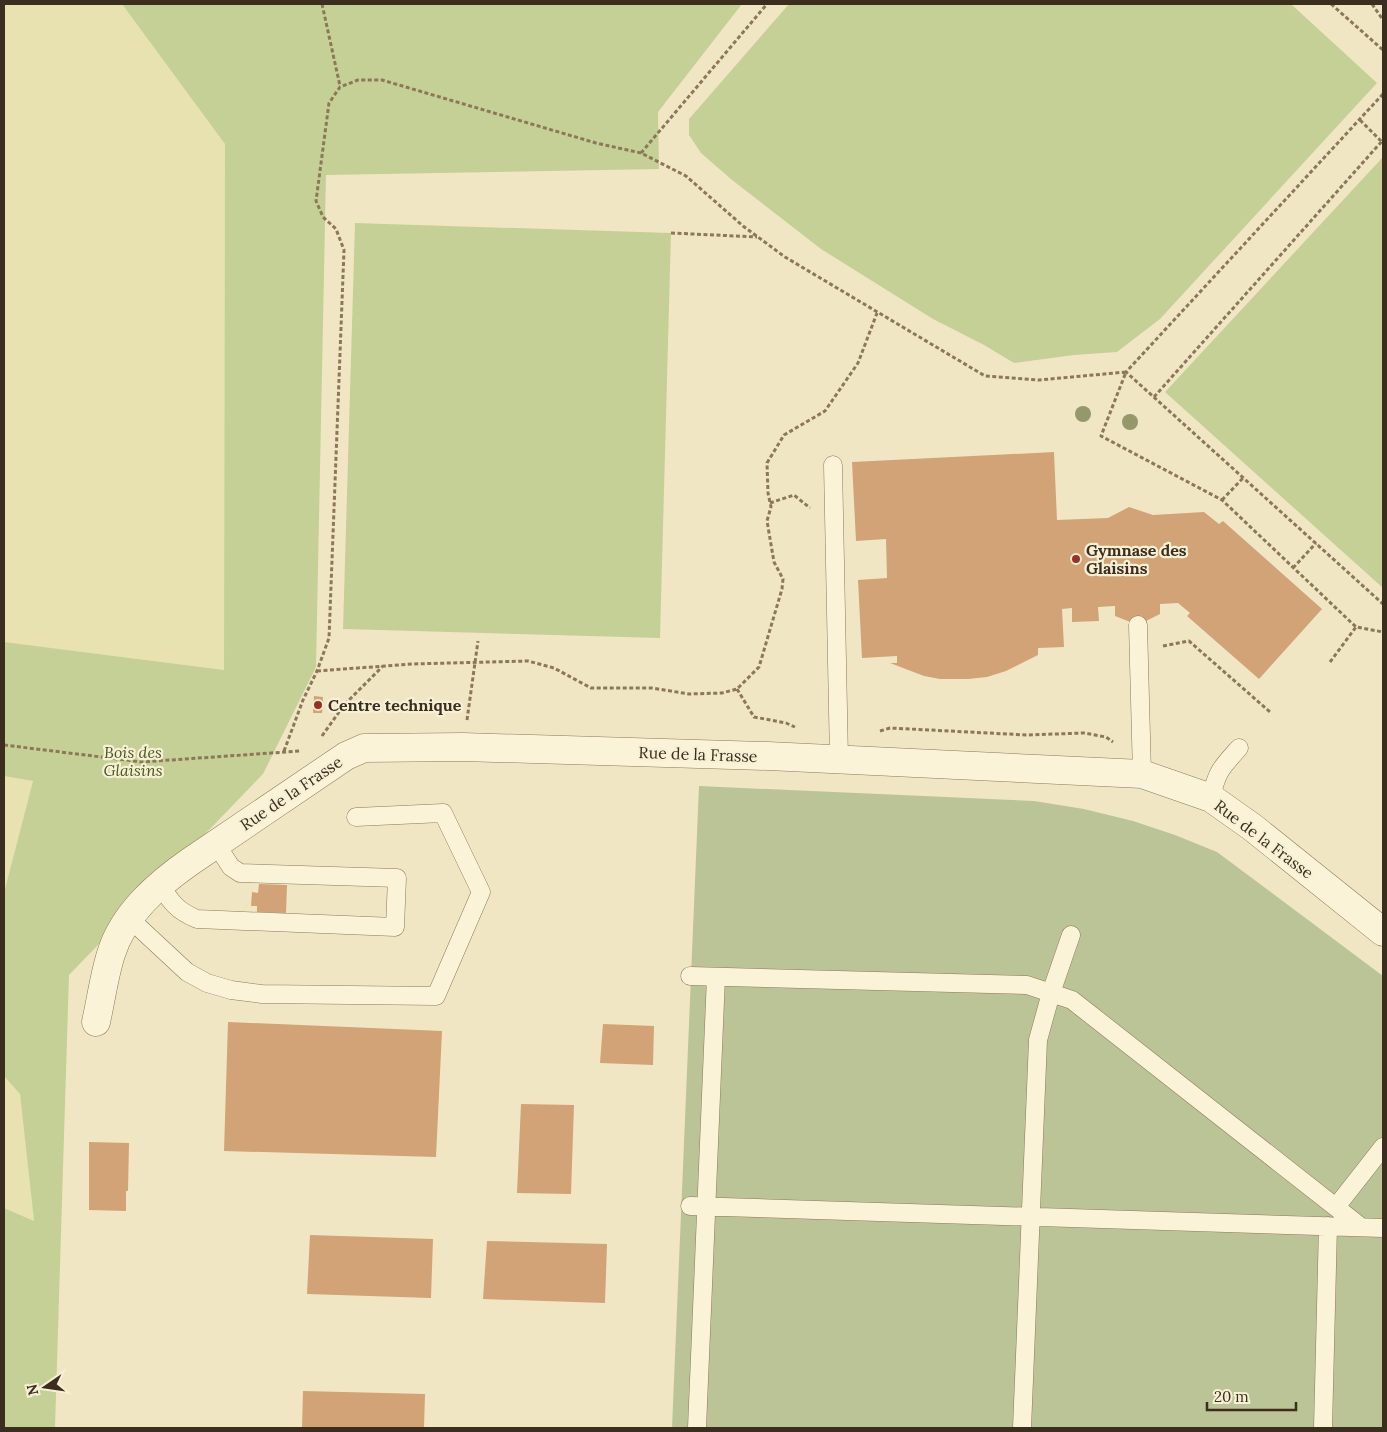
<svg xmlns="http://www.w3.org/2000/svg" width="1387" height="1432" font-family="Lora,serif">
<rect width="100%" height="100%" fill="#f1e6c4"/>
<!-- farmland -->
<path fill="#e7e2b0" d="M4 4H122L225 143 224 670 4 642Z
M4 776 33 781 4 893Z
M4 1076 20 1094 34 1221 4 1208Z"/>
<!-- green -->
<path fill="#c5d097" d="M122 4H742L658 112 659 169 326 175 316 667 263 774 69 975 55 1428H4V1208L34 1221 20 1094 4 1076V893L33 781 4 776V642L224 670 225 144Z
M789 4H1291L1377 83 1160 319 1117 352 1074 355 1014 363 984 345 933 319 821 249 732 180 701 153 689 135V119Z
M1383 157V588L1165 392Z
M355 223 671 233 660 638 343 629Z"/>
<!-- cemetery -->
<path fill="#bbc496" d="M699 786 1034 801 1084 809 1133 821 1175 835 1217 852 1383 976V1428H672Z"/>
<!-- building -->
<path fill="#d1a377" d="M1054 452 1057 520 1108 518 1129 507 1153 515 1204 512 1219 524 1223 521 1322 609 1259 679 1187 616 1190 613 1178 603 1160 604V614L1138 625 1115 616V606L1098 607 1099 621 1072 622V608L1062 609 1064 647 1038 648V655L1006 671 987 677 968 679H940L924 676 890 663H897V656L862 658 858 580 887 578 886 539 856 541 852 462Z
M314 696 323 697 322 713H313Z
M259 884 287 885 286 913 257 912V906H251L252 892 258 893Z
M228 1022 442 1031 436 1157 224 1151Z
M603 1024 654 1026 653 1065 600 1063Z
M521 1104 574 1105 571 1194 517 1193Z
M89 1142 129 1143 128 1191H126V1211L89 1210Z
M310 1235 433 1239 431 1298 307 1294Z
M487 1241 607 1244 605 1303 483 1299Z
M303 1391 425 1394 424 1428H302Z"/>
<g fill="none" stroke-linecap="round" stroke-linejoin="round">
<defs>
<path id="lane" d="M833 465 839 759
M1138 625 1142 774
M1211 798C1217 771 1221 768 1239 748
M160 885C171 902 177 911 197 919L395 927 397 878 240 873 231 867 216 844
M130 919 187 972 207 983 231 990 262 994 436 996 481 892 443 813 356 817
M690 976 1027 985 1072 1000 1361 1227
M690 1206 1383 1228
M1336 1207 1383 1147
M697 1428 716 977
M1022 1428 1038 1040 1051 993 1071 935
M1323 1428 1328 1226"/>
<path id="street" d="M96 1022C101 1000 104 976 111 954 123 914 158 884 191 861L346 756 364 748 463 747 768 756 1142 774 1211 798 1252 827 1383 932"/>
</defs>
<!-- lane casing -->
<use href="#lane" stroke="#8c7859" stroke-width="19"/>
<!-- street casing -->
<use href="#street" stroke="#8c7859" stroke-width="29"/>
<!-- path -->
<path stroke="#8c7859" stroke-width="3" stroke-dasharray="4 2.5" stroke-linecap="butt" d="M322 4 340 86
M1331 4 1383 50
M1372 4 1383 20
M1383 94 1126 372 1383 604
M1360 120 1382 142
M641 153 767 4
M671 233 757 237
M1154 397 1383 140
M1222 500 1243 478
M770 503 794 495 810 508
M1293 568 1316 543
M1163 646 1189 641 1270 712
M1330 662 1356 627 1383 632
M317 671 412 664 528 661 554 668 591 688H652L689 694 722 693 737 689 759 667 782 589 783 579 774 562 767 521 771 507 768 493 767 463 784 435 825 411 858 363 877 313
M737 689 754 717 786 723 795 727
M467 720 478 641
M880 731 890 728 1027 735 1084 733 1106 737 1113 742
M322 736 344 705 383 666
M4 745 142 762 300 751
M284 751 303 700 317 671 329 638 344 250 336 229 323 217 316 201 329 103 340 87 358 80H382L596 143 641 153 686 176 743 226 785 257 985 376 1039 380 1126 372 1101 436 1222 500 1356 627"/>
<!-- lane -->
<use href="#lane" stroke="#fbf3d8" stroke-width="18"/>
<!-- street -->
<use href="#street" stroke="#fbf3d8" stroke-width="28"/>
</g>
<!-- trees -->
<g fill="#94986b">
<circle cx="1083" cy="414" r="8"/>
<circle cx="1130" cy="422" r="8"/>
</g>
<!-- markers -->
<g fill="#9f2e25" stroke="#f7f0d4" stroke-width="2">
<circle cx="1076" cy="559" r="5"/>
<circle cx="318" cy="705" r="5"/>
</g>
<g text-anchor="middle" stroke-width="4.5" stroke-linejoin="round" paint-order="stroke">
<!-- poi labels -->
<g font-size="16" font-weight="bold" fill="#3b2e1e" stroke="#f7f0d4" text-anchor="start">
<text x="1086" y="556">Gymnase des<tspan x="1086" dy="18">Glaisins</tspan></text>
<text x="328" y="711">Centre technique</text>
</g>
<!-- park labels -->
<g font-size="16" font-style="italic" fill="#475923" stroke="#f7f0d4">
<text x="133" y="758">Bois des<tspan x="133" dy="18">Glaisins</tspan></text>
</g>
<!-- street labels -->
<g font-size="16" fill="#3b2e1e" stroke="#f7f0d4">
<text transform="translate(698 754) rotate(2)" y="6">Rue de la Frasse</text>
<text transform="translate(291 793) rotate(-34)" y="6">Rue de la Frasse</text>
<text transform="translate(1264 839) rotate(37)" y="6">Rue de la Frasse</text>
</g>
</g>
<!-- border -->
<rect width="1387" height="1432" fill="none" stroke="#3b2e1e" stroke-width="10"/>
<!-- north arrow -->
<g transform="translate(45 1387) rotate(257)" stroke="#f7f0d4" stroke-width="4" paint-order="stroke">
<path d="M0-4L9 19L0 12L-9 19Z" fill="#3b2e1e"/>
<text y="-8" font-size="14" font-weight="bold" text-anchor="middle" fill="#3b2e1e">N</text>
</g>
<!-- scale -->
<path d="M1207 1402v8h89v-8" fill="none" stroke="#3b2e1e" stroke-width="2.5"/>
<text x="1214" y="1402" font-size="15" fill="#3b2e1e" stroke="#f7f0d4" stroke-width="4" paint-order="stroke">20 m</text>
</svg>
